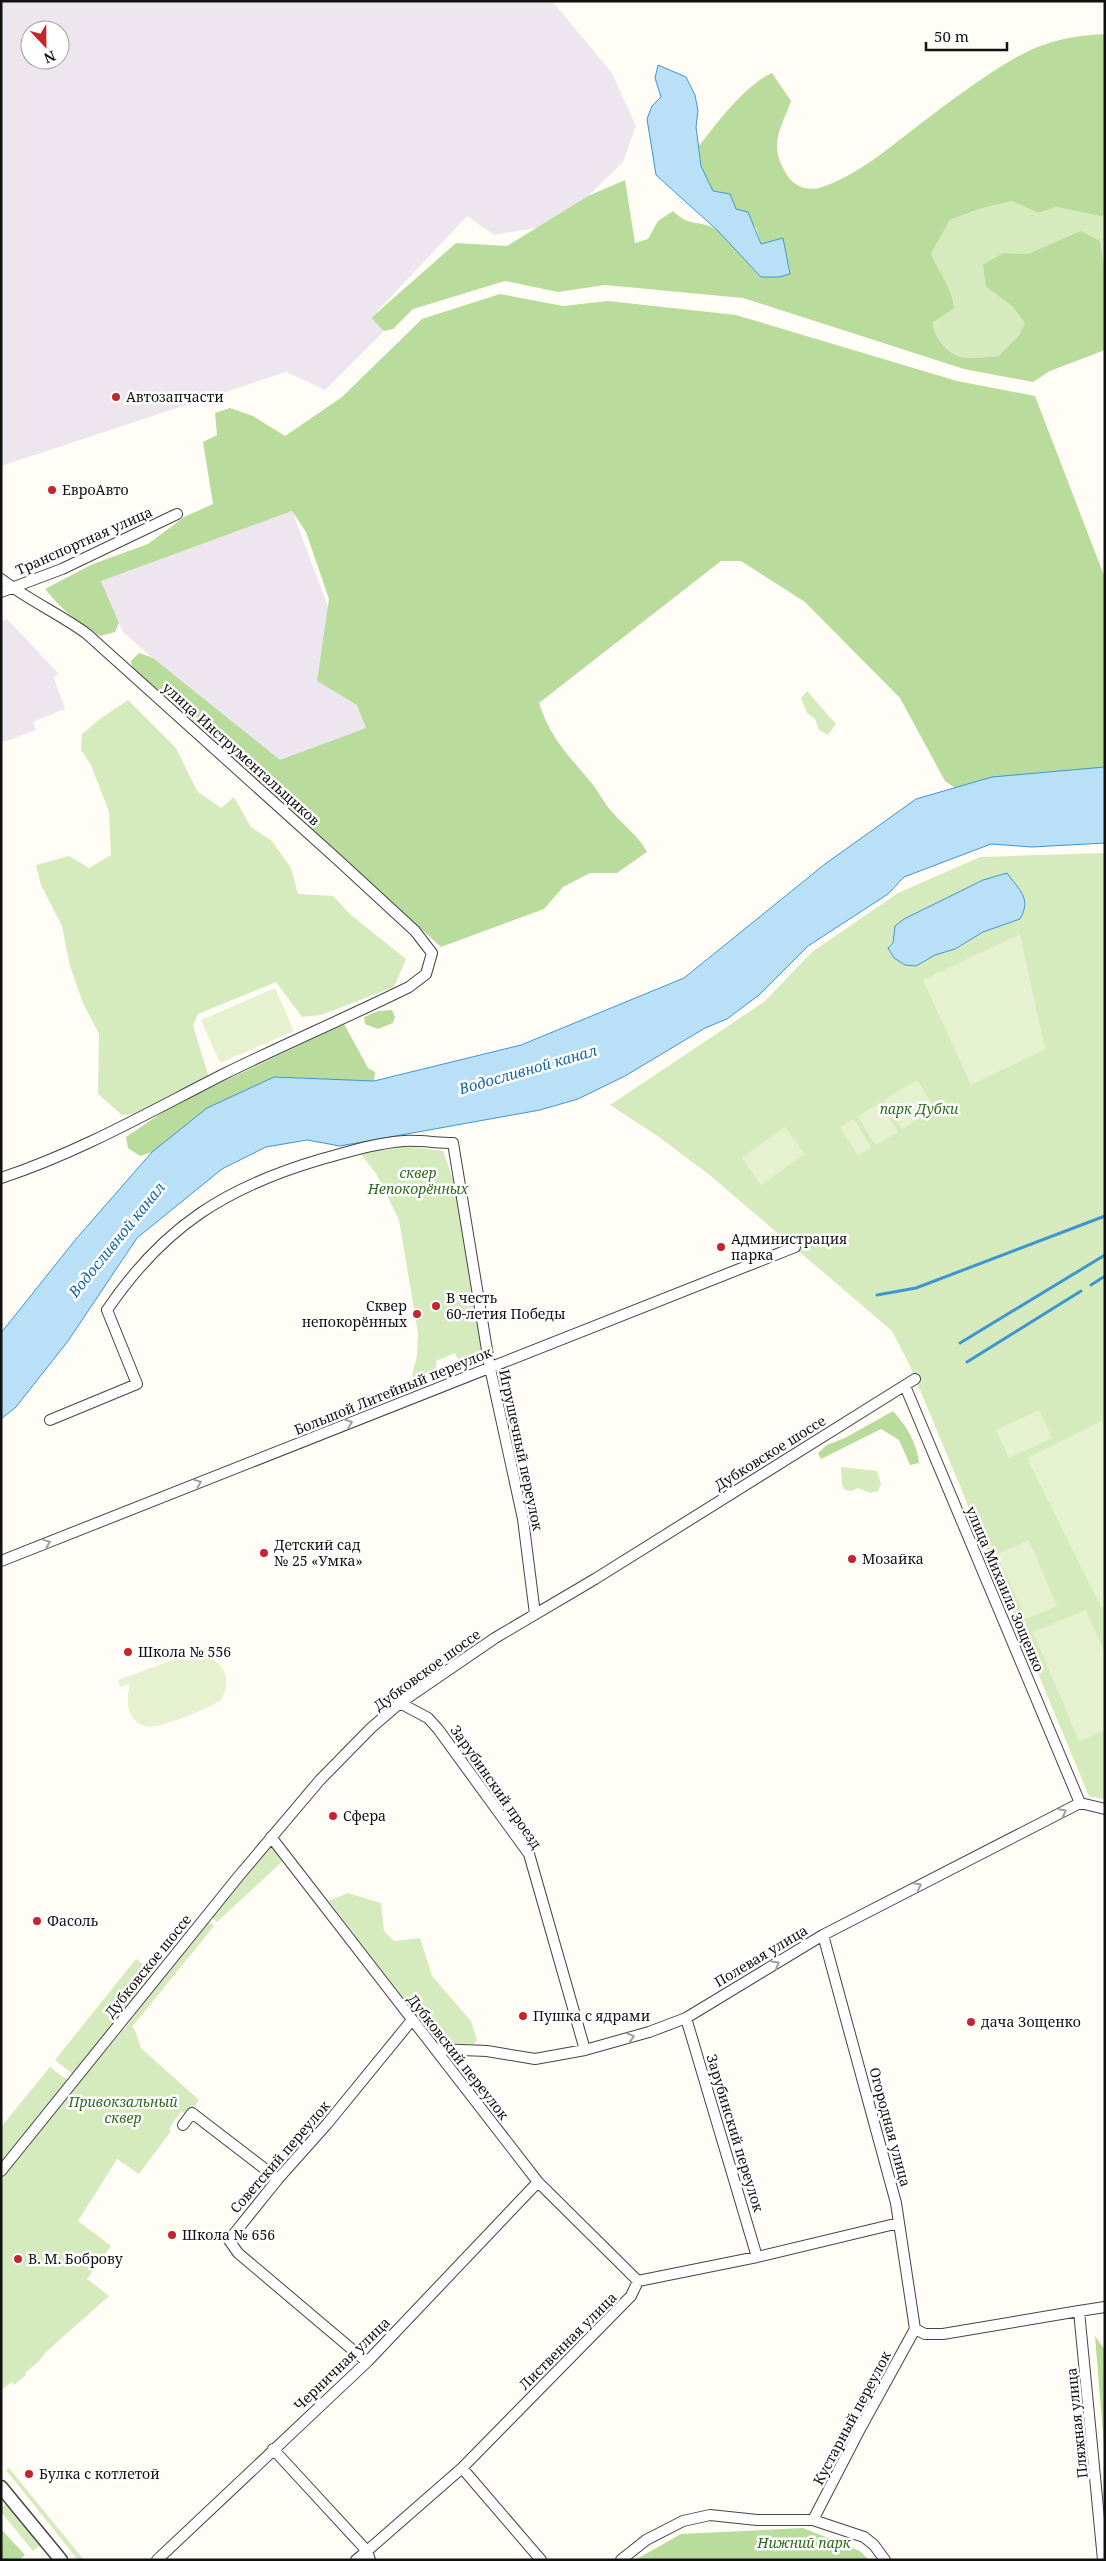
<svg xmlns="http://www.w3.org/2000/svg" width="1106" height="2561" font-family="'Noto Serif',serif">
<rect width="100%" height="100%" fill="#fffdf5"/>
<!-- industrial -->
<path fill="#eee6ef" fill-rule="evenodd" d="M1 1H552L612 73 636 126 623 162 588 196 541 227 494 235 467 216 371 318 384 331 325 390 286 372 1 466ZM30 30H60V60H30Z
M292 511 376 734 280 770 122 631 101 581Z
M7 619 58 673 54 678 65 709 33 722 36 730 1 743V622Z"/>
<!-- green -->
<path fill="#d5ebbd" d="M1012 201 1038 213 1056 207 1105 217V275L1048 247 1028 254 1003 253 986 287 1012 306 1026 323 1019 335 998 356C987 357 974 359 963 357 949 355 933 337 933 324L954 307C953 289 938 273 931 254L950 220 979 209Z
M807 691 836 724 828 735 819 730 815 719 807 713 801 698Z
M128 700 176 748 197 791 221 808 234 797 251 827 272 841 291 868 298 894 333 896 352 916 406 959 394 987 321 1015 302 1017 276 982 198 1014 193 1026 209 1077 144 1113 122 1115 98 1094 99 1034 83 1003 70 966 62 926 41 885 36 865 69 856 89 868 111 855 109 812 91 765 81 750 82 734 100 719Z
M1105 853V1800L1089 1796 910 1366 892 1331 711 1176 659 1137 610 1105 764 1002 812 952 898 893 980 857Z
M407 1146 443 1151C466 1209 473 1287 483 1349L481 1358 460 1365 455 1353 436 1361V1370L414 1378 412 1375 417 1356 418 1333 399 1220 377 1175 360 1153Z
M841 1467 877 1471 881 1484 878 1491 870 1493 858 1488 851 1491 845 1490 842 1485Z
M270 1843 284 1860 217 1922 210 1916Z
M348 1893 381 1903 384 1931 394 1941 420 1938 432 1976 471 2021 477 2040 474 2044 438 2043 329 1901Z
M206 1920 214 1926 132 2027 135 2030 141 2048 199 2100 188 2116 181 2111 169 2129 171 2131 139 2174 117 2159 78 2221 111 2246 87 2279 109 2296 46 2352 38 2362 25 2373 26 2375 14 2385 12 2382 1 2390V2181L13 2163 129 2023Z
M136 1959 155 1973 74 2075 55 2060Z
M50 2067 68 2081 1 2164V2127Z
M9 2468 84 2560H78L6 2470Z
M6 2504 40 2546 33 2551 1 2512V2508Z"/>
<!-- forest -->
<path fill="#b9dc9c" d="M1105 34V217L1056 207 1038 213 1012 201 979 209 950 220 931 254C939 273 953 289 954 308L933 323C933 337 949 355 962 357 974 359 987 357 998 356L1019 335 1025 323 1012 306 986 287 983 265 1003 253 1028 254 1081 231 1100 241 1105 275V350L1050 371 1033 382 964 369 743 298 605 285 558 292 505 281 413 309 393 329 384 331 371 318 456 243 507 246 588 196 625 180 635 243 648 239 658 221 673 211C691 229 700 218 718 231L761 277 790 274 783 238 761 244 756 228 736 209 730 194 713 191 701 166 699 146C717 123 745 85 772 73L791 101C780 131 768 145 787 175 794 186 806 191 819 188 852 178 880 155 906 135 941 108 977 80 1015 58 1043 42 1072 35 1105 34Z
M500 294 563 306 608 301 736 315 957 381 1035 396 1105 578V767L992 777 955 788 945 781 900 698 805 602 741 561H721L539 703C550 737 567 754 589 780 598 790 603 802 612 812 624 826 638 835 647 852L617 873H590L563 887 544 909 441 947 132 668 131 661 139 653 153 658 280 760 366 728 357 705 317 681 329 599 306 532 292 511 101 581 119 623 115 632 100 636C78 623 61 609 45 589L93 564 148 544 184 517 213 504 203 442 217 435 215 413 230 408 253 416 285 436 342 397 422 319Z
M392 1010 395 1017 393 1023 378 1029 365 1024 364 1017 378 1011Z
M344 1024 368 1068 375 1072 374 1081 274 1077 152 1152 140 1156 128 1148 126 1137 172 1106Z
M893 1411C906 1425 917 1443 919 1463L910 1465 899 1440 881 1429 821 1459 818 1453 827 1445 845 1438Z
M1095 2336 1105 2350V2457Z
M803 2528 860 2551 869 2560H635L681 2534Z
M1 2529 25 2555 19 2560H1Z"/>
<!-- pitch -->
<path fill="#e6f2cf" d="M1020 934 1045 1049 971 1085 923 980Z
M275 988 294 1031 220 1063 201 1020Z
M917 1080 935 1109 902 1129 884 1100Z
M880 1103 898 1132 875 1145 858 1116Z
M854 1119 871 1147 858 1156 840 1127Z
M785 1127 805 1154 761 1185 742 1158Z
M1039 1410 1052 1438 1009 1458 996 1430Z
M1105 1419V1605L1101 1607 1027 1458Z
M1029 1540 1057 1606 1026 1619 997 1554Z
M1086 1610 1105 1654V1730L1079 1741 1033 1632Z
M208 1647 210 1654 206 1656C226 1664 232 1682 221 1700 210 1708 158 1730 146 1726 126 1721 126 1700 130 1684L120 1687 118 1680Z"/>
<!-- water -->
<path fill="#b9e0f7" stroke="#3f96cf" d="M658 65 686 77 695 95 698 111 696 127 701 166 713 191 730 194 736 209 748 212 761 244 783 238 790 274 779 277H761L718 231 656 175 647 119 652 106 661 97 655 78Z
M1105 767V843L1032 847 991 844 904 877 888 894 808 946 759 995 727 1019 705 1028 625 1076 578 1099 540 1110 340 1146 307 1140 266 1147 222 1169 137 1238 68 1341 16 1407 1 1419V1333L76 1239 152 1152 207 1108 274 1077 374 1081 521 1045 684 978 825 864 916 799 992 777Z
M1007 873C1019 890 1032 898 1020 919L983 932 955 949 935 955 916 966 905 965 894 958 888 948 893 943 895 926 904 919 983 880Z"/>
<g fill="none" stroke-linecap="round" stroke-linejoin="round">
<!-- stream -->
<path stroke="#3f96cf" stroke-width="3" d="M1091 1285 1105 1276
M877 1295 916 1288 1105 1216
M960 1343 1105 1255
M967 1362 1081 1291"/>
<defs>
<path id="minor" d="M1 579C28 600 60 614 87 634L338 860 415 931 432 953 426 974 409 987C348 1017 285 1044 224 1074 151 1111 80 1152 1 1178
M1 592 62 569 177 514
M905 1386 1080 1803
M50 1420 137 1384 107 1310C164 1226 226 1187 322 1159 348 1152 376 1143 404 1141 420 1140 437 1143 453 1143L490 1368 523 1519 535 1614
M1 1561 795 1247
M400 1703 428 1718 438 1729 529 1854 585 2050
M1080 1803 1105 1809
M271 1837 538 2182 638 2281
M823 1935 896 2203 915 2329
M686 2018 757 2257
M436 2049 487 2051 535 2059 585 2050 649 2032 686 2018 823 1935 1080 1803
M183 2125 192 2113 278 2179
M1 2171 238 1877 320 1780 371 1728 400 1703 495 1638 595 1579 915 1379
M915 2329 925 2334H943L1079 2311
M367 2362 238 2253 229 2240 278 2179 327 2124 412 2020
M273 2449 367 2551 356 2560
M462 2468 541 2560
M813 2520 860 2429 915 2329
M157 2560 367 2362 538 2182
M370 2560 367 2551 462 2468 631 2296 638 2281 757 2257 899 2223
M621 2560 646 2540 683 2521 710 2515 757 2520H813L864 2537 874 2545 885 2560
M1103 2560 1079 2311 1105 2307"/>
<path id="tertiary" d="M1 2487 61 2560"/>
</defs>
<!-- minor casing -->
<use href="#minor" stroke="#444" stroke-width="12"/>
<!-- tertiary casing -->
<use href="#tertiary" stroke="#444" stroke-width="15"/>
<!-- minor -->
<use href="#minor" stroke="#fff" stroke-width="10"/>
<!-- tertiary -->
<use href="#tertiary" stroke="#fff" stroke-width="12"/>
</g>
<!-- one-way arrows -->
<defs><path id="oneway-chevron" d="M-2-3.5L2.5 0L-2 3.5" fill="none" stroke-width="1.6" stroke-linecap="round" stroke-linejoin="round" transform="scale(1.25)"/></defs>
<g stroke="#a0a0a0">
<use href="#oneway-chevron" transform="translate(349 1423) rotate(-21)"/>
<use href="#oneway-chevron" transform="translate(198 1483) rotate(-22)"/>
<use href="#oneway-chevron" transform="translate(47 1543) rotate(-22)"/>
<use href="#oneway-chevron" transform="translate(1063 1812) rotate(-27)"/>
<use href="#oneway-chevron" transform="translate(918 1886) rotate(-27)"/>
<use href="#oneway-chevron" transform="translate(776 1964) rotate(-31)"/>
<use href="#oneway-chevron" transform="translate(631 2037) rotate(-16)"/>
</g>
<!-- markers -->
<g fill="#c4262e" stroke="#fff" stroke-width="2">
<circle cx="116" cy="397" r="5"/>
<circle cx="52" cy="490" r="5"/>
<circle cx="721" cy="1247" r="5"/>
<circle cx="436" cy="1306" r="5"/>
<circle cx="417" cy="1314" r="5"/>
<circle cx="264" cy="1553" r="5"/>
<circle cx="852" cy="1559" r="5"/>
<circle cx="128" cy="1652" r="5"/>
<circle cx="333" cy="1816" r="5"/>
<circle cx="37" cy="1921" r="5"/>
<circle cx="523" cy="2016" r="5"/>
<circle cx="971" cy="2022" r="5"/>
<circle cx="172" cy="2235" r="5"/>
<circle cx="18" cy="2259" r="5"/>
<circle cx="29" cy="2474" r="5"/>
</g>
<g text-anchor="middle" stroke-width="5" stroke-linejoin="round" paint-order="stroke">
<!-- poi labels -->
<g font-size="14" fill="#111" stroke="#fff" text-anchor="start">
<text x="126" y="402">Автозапчасти</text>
<text x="62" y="495">ЕвроАвто</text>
<text x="731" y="1244">Администрация<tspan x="731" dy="16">парка</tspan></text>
<text x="446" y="1303">В честь<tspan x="446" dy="16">60-летия Победы</tspan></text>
<text x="407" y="1311" text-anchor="end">Сквер<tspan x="407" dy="16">непокорённых</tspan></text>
<text x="274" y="1550">Детский сад<tspan x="274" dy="16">№ 25 «Умка»</tspan></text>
<text x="862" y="1564">Мозайка</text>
<text x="138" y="1657">Школа № 556</text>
<text x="343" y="1821">Сфера</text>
<text x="47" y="1926">Фасоль</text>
<text x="533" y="2021">Пушка с ядрами</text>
<text x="981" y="2027">дача Зощенко</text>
<text x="182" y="2240">Школа № 656</text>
<text x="28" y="2264">В. М. Боброву</text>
<text x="39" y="2479">Булка с котлетой</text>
</g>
<!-- street labels -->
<g font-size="14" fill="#111" stroke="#fff">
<text transform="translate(84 541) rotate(-24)" y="5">Транспортная улица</text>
<text transform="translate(241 754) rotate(42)" y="5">улица Инструментальщиков</text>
<text transform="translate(393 1391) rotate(-22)" y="5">Большой Литейный переулок</text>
<text transform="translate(521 1450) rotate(78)" y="5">Игрушечный переулок</text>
<text transform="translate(770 1453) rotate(-32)" y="5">Дубковское шоссе</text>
<text transform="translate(1005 1589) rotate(67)" y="5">улица Михаила Зощенко</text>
<text transform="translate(427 1670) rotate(-36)" y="5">Дубковское шоссе</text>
<text transform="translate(496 1787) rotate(55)" y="5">Зарубинский проезд</text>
<text transform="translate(761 1956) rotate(-31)" y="5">Полевая улица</text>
<text transform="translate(148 1966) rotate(-51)" y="5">Дубковское шоссе</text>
<text transform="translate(458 2057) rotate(52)" y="5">Дубковский переулок</text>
<text transform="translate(890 2127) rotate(75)" y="5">Огородная улица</text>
<text transform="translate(735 2133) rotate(73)" y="5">Зарубинский переулок</text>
<text transform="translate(280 2157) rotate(-49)" y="5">Советский переулок</text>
<text transform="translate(568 2341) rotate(-45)" y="5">Лиственная улица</text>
<text transform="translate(342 2364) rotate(-44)" y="5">Черничная улица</text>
<text transform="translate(852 2418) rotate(-62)" y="5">Кустарный переулок</text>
<text transform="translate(1077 2423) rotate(-96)" y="5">Пляжная улица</text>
</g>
<!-- park labels -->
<g font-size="14" font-style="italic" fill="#2f6b1f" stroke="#fff">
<text x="919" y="1114">парк Дубки</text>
<text x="418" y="1178">сквер<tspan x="418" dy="16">Непокорённых</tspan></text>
<text x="123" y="2107">Привокзальный<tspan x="123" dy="16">сквер</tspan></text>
<text x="804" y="2548">Нижний парк</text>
</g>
<!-- water labels -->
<g font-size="15" font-style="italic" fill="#1768a6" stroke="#fff">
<text transform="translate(528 1070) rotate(-16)" y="5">Водосливной канал</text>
<text transform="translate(117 1240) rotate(-51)" y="5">Водосливной канал</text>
</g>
</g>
<!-- border -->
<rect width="1106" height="2561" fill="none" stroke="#111111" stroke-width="5"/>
<!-- north arrow -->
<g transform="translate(45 45) rotate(158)"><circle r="24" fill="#ffffff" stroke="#a0a0a0"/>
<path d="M0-4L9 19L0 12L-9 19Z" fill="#c4262e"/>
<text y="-8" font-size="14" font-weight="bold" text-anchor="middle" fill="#111111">N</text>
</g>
<!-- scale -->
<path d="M926 42v8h81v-8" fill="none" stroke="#111111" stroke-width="2.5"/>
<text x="934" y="42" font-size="15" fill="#111111" stroke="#ffffff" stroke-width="4" paint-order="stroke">50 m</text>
</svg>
